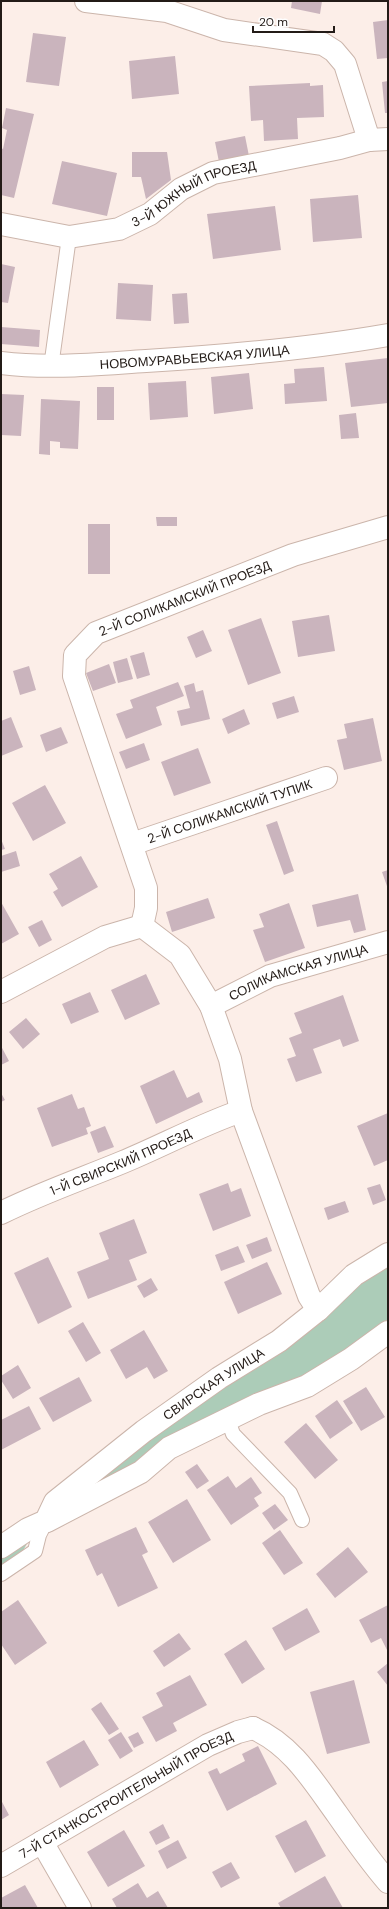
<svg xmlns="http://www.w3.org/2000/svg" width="389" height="1909" font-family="'DM Sans',sans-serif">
<rect width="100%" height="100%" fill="#fceee8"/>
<!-- green -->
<path fill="#acccb8" d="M388 1263V1319L344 1353 305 1377 141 1460 67 1501Z
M30 1538 19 1558 1 1566V1552Z"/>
<!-- building -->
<path fill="#cab4bd" d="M292 1H322L320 14 291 8Z
M388 20V58L377 59 373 22Z
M33 33 66 37 59 86 26 82Z
M175 56 179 94 132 99 129 61Z
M388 81V113H385L382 82Z
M310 83V86L323 85 324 117 297 118 298 139 264 141 263 120 251 121 249 86Z
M6 108 34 114 14 198 1 195V148L3 149 7 130 2 128Z
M245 136 249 156 219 162 215 142Z
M132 152H167L171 180 146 199 141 177H132Z
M62 161 117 173 107 216 52 204Z
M358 195 362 238 313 242 310 199Z
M275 206 281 250 213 259 207 214Z
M1 264 15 267 8 303 1 302Z
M118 283 153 285 151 321 116 319Z
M187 293 189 323 174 324 172 294Z
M1 327 40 330 39 347 1 344Z
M388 358V403L351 407 345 363Z
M324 367 327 401 285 404 284 384 295 383 294 369Z
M249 373 253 409 214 414 211 377Z
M186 381 188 417 150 420 148 383Z
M97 387H114V420H97Z
M1 394 24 395 21 436 1 435Z
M41 399 80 401 78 449 60 448V442L50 441V455L39 454Z
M356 413 359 438 341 439 339 415Z
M156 517H177V526H157Z
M88 524H110V574H88Z
M329 615 335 651 298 657 292 621Z
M261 618 281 673 248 685 228 630Z
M203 630 212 651 196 658 187 637Z
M144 652 150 675 137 679 130 656Z
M127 658 133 679 118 683 113 662Z
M109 664 116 683 93 691 86 673Z
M29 666 36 690 20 695 13 671Z
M178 682 184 696 156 707 162 725 126 739 116 714 133 708 130 700Z
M194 683 196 692 203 690 210 719 181 726 177 711 190 708 184 686Z
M294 696 299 712 277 719 272 703Z
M244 709 250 724 228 734 222 719Z
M11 717 23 747 1 756V721Z
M373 718 382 761 344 770 337 740 347 738 344 724Z
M61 727 68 743 46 752 40 735Z
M144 743 150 760 126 769 119 752Z
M198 748 211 783 174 796 161 762Z
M45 785 66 823 33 841 12 803Z
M277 821 294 871 284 875 266 825Z
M1 839 5 849 1 850Z
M16 851 20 866 1 872V856Z
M81 856 98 887 62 907 53 892 58 889 49 874Z
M388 870V889L382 872Z
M358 894 366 930 354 933 350 920 317 927 312 905Z
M208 898 215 918 172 932 166 912Z
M1 902 19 934 1 944Z
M289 903 305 948 265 962 253 930 264 927 259 914Z
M42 920 52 940 39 947 28 927Z
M146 974 160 1004 125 1020 111 990Z
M90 992 99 1012 71 1024 62 1004Z
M343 995 359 1041 343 1047 340 1039 313 1049 322 1073 296 1082 287 1059 296 1056 289 1038 302 1033 294 1013Z
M26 1018 40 1034 23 1049 9 1032Z
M1 1046 9 1061 1 1065Z
M174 1070 187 1098 199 1092 203 1102 156 1124 140 1086Z
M1 1093 5 1100 1 1102Z
M72 1094 78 1109 84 1107 91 1126 86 1128 88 1134 52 1147 37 1108Z
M388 1113V1160L374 1166 357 1126Z
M105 1126 114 1147 98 1153 90 1132Z
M228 1183 231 1192 241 1188 251 1216 213 1231 199 1194Z
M380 1184 386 1200 373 1205 367 1188Z
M345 1201 349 1212 328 1220 324 1208Z
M134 1219 147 1253 129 1260 137 1280 88 1299 77 1272 109 1259 99 1233Z
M267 1237 272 1251 252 1259 246 1245Z
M238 1246 245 1262 221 1271 215 1255Z
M48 1257 72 1307 38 1324 14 1273Z
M267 1262 282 1294 238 1314 224 1282Z
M151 1278 158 1290 144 1298 137 1286Z
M83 1322 101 1353 86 1362 68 1331Z
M144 1330 168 1371 154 1379 147 1367 126 1379 110 1350Z
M18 1365 31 1388 13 1399 1 1380V1376Z
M79 1377 92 1401 53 1422 39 1398Z
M366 1387 385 1417 361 1431 343 1401Z
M337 1400 353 1423 330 1439 315 1416Z
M29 1406 41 1429 1 1450V1420Z
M306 1423 338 1460 315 1479 284 1442Z
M197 1464 209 1481 197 1489 185 1472Z
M228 1476 236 1488 251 1477 262 1493 254 1498 259 1506 231 1525 207 1490Z
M187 1499 211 1540 173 1563 148 1522Z
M275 1504 288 1520 274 1530 262 1513Z
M136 1527 148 1552 142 1555 158 1588 118 1607 102 1573 97 1576 85 1550Z
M280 1530 303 1563 284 1575 262 1543Z
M348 1547 368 1572 335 1598 316 1574Z
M18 1600 47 1643 15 1665 1 1644V1612Z
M388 1605V1652L381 1638 371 1643 359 1620Z
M307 1608 320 1632 285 1651 272 1628Z
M179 1633 191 1649 164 1667 153 1651Z
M246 1640 265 1669 242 1684 224 1654Z
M388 1663V1686L377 1672Z
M190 1675 207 1705 173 1723 177 1731 156 1742 142 1717 163 1706 156 1693Z
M354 1680 370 1743 327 1754 310 1692Z
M101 1702 119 1729 109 1735 91 1709Z
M121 1732 133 1751 120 1759 108 1740Z
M138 1732 144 1743 134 1748 128 1737Z
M84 1740 99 1765 60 1788 46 1762Z
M258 1746 277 1784 227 1811 208 1772 217 1768 220 1774 245 1761 242 1754Z
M1 1800 9 1815 1 1820Z
M306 1820 326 1856 295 1873 275 1836Z
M163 1824 170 1838 156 1845 149 1832Z
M124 1830 145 1866 108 1887 87 1852Z
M178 1840 187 1858 167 1869 158 1851Z
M231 1862 240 1878 221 1888 212 1872Z
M325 1876 343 1908H281L278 1903Z
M138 1883 147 1898 158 1891 168 1908H117L112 1899Z
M25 1885 38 1908H1V1898Z"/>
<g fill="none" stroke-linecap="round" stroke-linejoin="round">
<defs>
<path id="service" d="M51 367 69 237
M228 1420 233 1434 290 1493 302 1520
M1 1574 35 1551 39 1535 46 1521"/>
<g id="minor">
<path d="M86 1 167 11 224 30 323 44 334 51 345 64 369 140"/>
<path id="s1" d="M1 224 69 237 119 229 150 214 181 189 213 173 340 148 369 140 388 139"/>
<path id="s2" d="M1 363C50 369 98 364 146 361 227 356 308 349 388 335"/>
<path id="s3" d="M132 844 326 778"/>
<path id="s4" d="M142 926 146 908V888L74 676 75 655 96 633 293 555 388 527"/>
<path d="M142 926 180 955 211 1006 230 1059 241 1111 309 1296 318 1310"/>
<path d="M1 992 105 937 142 926"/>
<path id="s5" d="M211 1006 270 976 388 942"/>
<path id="s6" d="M1 1213C41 1193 82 1179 123 1162 162 1146 200 1125 241 1111"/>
<path d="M47 1521 141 1472 169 1448 259 1404 307 1386 351 1359 388 1332"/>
<path id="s7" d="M1 1547 28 1529 46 1521 55 1502 144 1431 219 1378 279 1341 318 1310 354 1275 388 1254"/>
<path d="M253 1728C292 1745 313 1781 337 1814 353 1837 369 1860 388 1882"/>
<path d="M42 1842 80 1908"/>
</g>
<g id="tertiary">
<path id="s8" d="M1 1866 208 1745 238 1732 253 1728"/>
</g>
</defs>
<!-- service casing -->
<use href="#service" stroke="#cbb5ab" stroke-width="16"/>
<!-- minor casing -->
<use href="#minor" stroke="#cbb5ab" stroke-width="24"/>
<!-- tertiary casing -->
<use href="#tertiary" stroke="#cbb5ab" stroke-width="24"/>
<!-- service -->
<use href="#service" stroke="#fff" stroke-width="14"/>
<!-- minor -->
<use href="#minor" stroke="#fff" stroke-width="22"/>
<!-- tertiary -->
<use href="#tertiary" stroke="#fff" stroke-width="22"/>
</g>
<g text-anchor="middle" stroke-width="3.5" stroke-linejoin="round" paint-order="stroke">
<!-- street labels -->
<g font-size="13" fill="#231b17" stroke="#fefefe">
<text dy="5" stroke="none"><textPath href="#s1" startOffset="204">3-Й ЮЖНЫЙ ПРОЕЗД</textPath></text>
<text dy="5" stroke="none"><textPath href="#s2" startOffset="194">НОВОМУРАВЬЕВСКАЯ УЛИЦА</textPath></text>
<text dy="5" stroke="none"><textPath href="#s4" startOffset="409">2-Й СОЛИКАМСКИЙ ПРОЕЗД</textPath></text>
<text dy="5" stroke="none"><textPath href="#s3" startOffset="103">2-Й СОЛИКАМСКИЙ ТУПИК</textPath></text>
<text dy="5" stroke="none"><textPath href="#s5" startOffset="94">СОЛИКАМСКАЯ УЛИЦА</textPath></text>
<text dy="5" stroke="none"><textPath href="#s6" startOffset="130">1-Й СВИРСКИЙ ПРОЕЗД</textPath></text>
<text dy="5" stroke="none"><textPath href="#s7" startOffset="271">СВИРСКАЯ УЛИЦА</textPath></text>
<text dy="5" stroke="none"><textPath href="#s8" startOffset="144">7-Й СТАНКОСТРОИТЕЛЬНЫЙ ПРОЕЗД</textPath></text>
</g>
</g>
<!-- border -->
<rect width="389" height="1909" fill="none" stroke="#231b17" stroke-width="4"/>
<!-- scale -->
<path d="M253 26v6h81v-6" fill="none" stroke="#231b17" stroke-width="2"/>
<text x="259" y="26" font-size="12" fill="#231b17" stroke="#fefefe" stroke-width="3" paint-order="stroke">20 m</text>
</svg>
